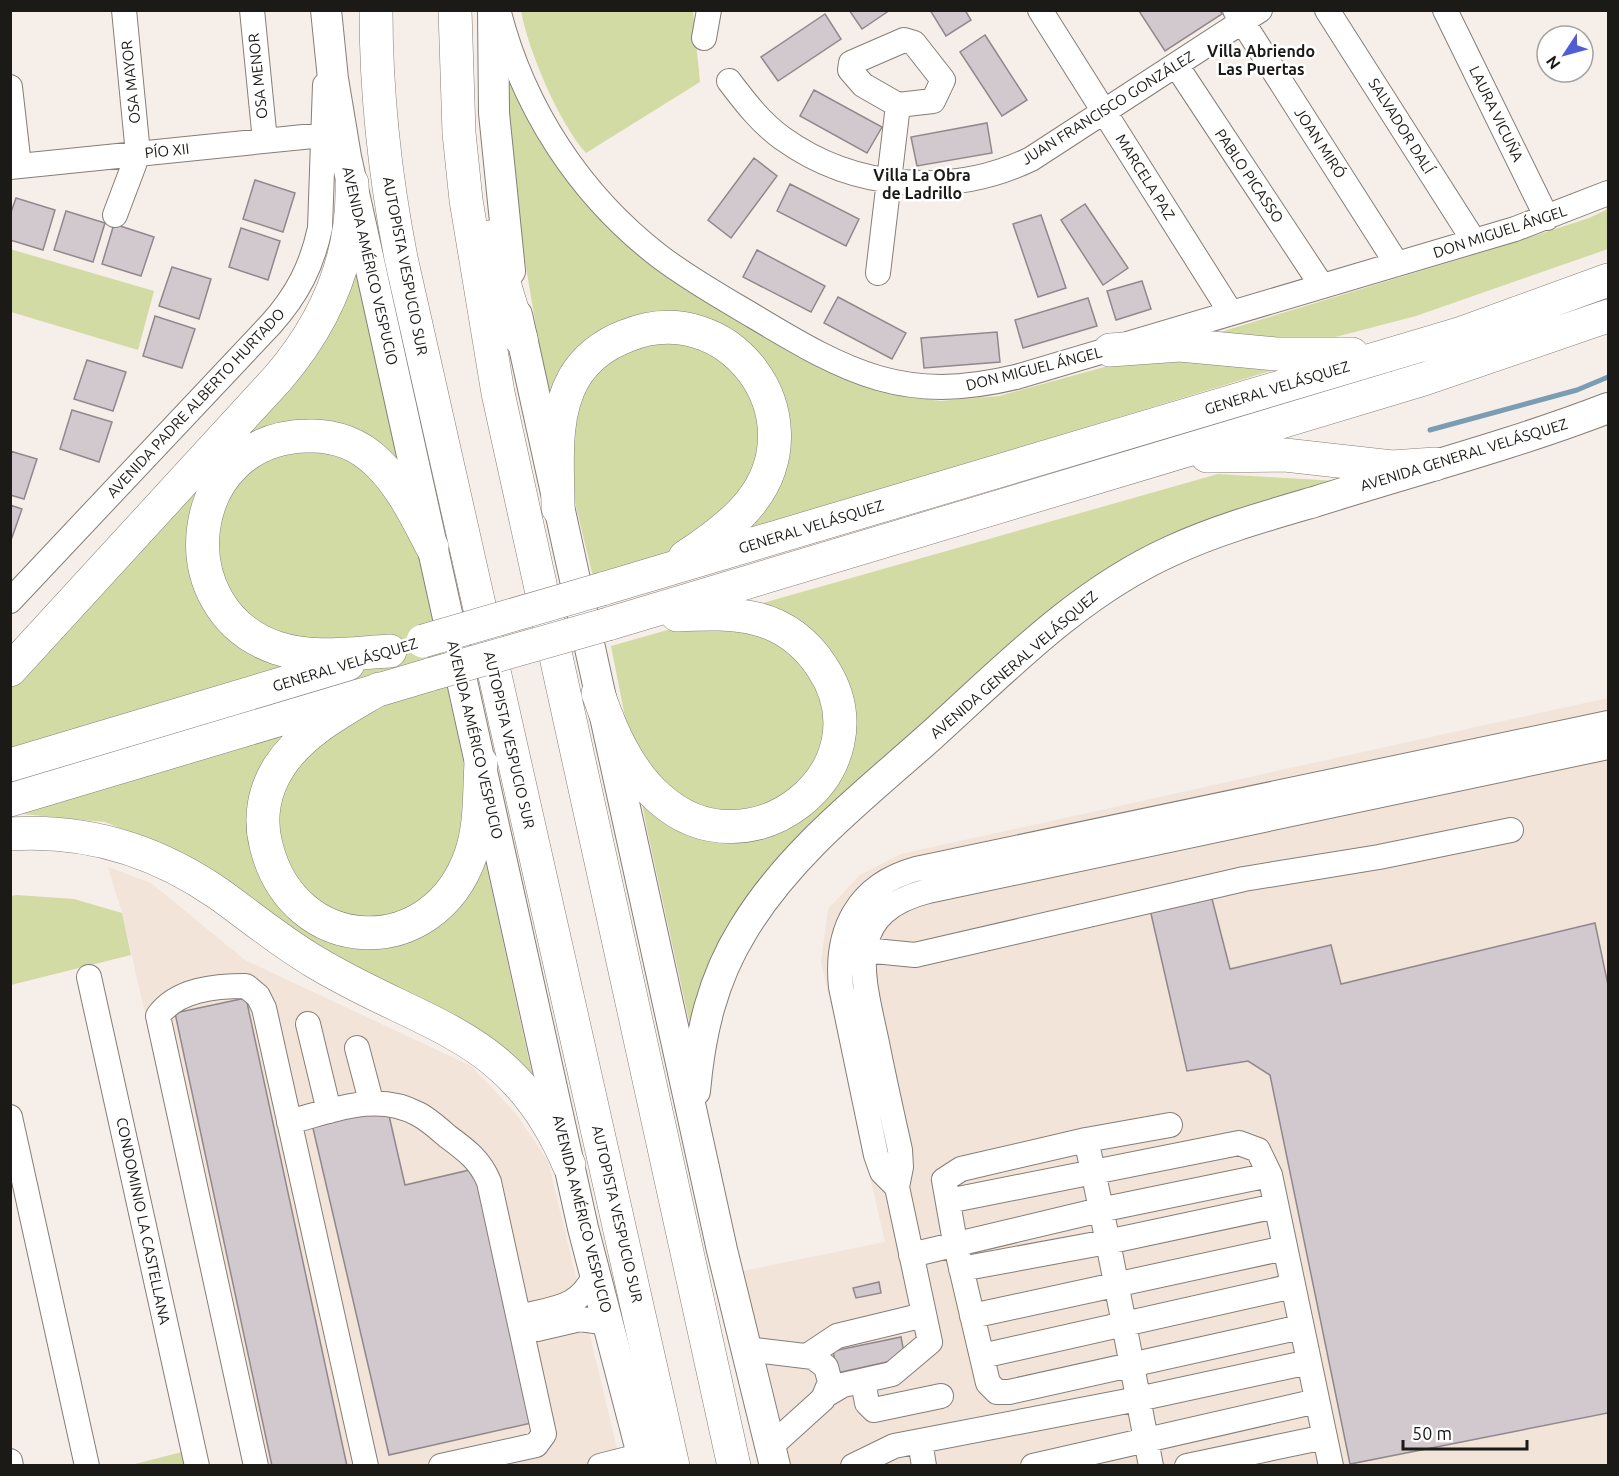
<svg xmlns="http://www.w3.org/2000/svg" width="1619" height="1476" font-family="Ubuntu,sans-serif">
<rect width="100%" height="100%" fill="#f6eee8"/>
<!-- built -->
<path fill="#f2e4d8" d="M1608 698V1465H786L743 1271 885 1242 821 962 828 909 860 875 901 854Z
M108 867 151 883 245 960 471 1066 516 1114 548 1161 621 1465H249L122 913Z"/>
<!-- green -->
<path fill="#d3dba4" d="M521 11H693L700 82 586 153C559 123 528 50 521 11Z
M509 71 539 139 568 179 761 333 877 391 940 401 999 396 1119 363 1161 359 1274 370 593 577 544 374 513 190 509 138Z
M1608 209V249L1416 316 1320 341 1217 333 1496 248 1589 218Z
M10 249 154 291 138 350 11 312Z
M353 259 534 1083 462 1027 278 924 200 862 105 822 22 814 11 816V685Z
M1218 474 1354 482 1179 533 784 858 691 1030 648 834 611 646Z
M17 895 74 899 122 913 131 955 11 985 10 896Z
M182 1452 185 1466H127Z"/>
<g fill="none" stroke-linecap="round" stroke-linejoin="round">
<!-- stream -->
<path stroke="#7a9db4" stroke-width="5" d="M1430 430 1577 390 1608 377"/>
</g>
<!-- building -->
<path fill="#d2c9cf" stroke="#90888d" stroke-width="1.5" d="M849 10H890L862 29Z
M930 10H965L971 20 946 36Z
M1220 10 1222 14 1165 51 1139 11Z
M825 14 841 39 778 81 761 57Z
M985 35 1027 100 1002 116 960 52Z
M814 90 882 127 867 153 800 116Z
M987 123 992 153 917 166 911 137Z
M754 158 777 176 731 238 708 220Z
M255 180 295 193 283 232 243 219Z
M790 184 859 219 846 246 777 211Z
M16 198 55 210 43 250 10 240V215Z
M1085 204 1128 268 1103 285 1061 220Z
M66 211 105 223 93 262 54 250Z
M1041 215 1066 288 1038 297 1013 224Z
M114 224 154 237 141 276 102 264Z
M241 228 280 241 268 280 229 267Z
M757 250 825 286 811 312 743 277Z
M172 267 211 279 199 319 159 306Z
M1142 281 1151 309 1116 320 1107 291Z
M838 297 906 333 892 359 824 323Z
M1088 298 1097 326 1023 348 1015 320Z
M155 316 195 329 182 368 143 356Z
M997 332 1000 362 924 368 921 338Z
M87 360 126 372 113 411 74 399Z
M72 410 112 422 99 462 60 449Z
M10 451 37 459 24 499 10 495Z
M10 505 22 509 10 543Z
M1210 891 1230 969 1331 945 1341 984 1595 923 1608 985V1413L1350 1464 1270 1075 1248 1061 1187 1071 1149 905Z
M246 998 347 1466H272L175 1013Z
M387 1107 405 1185 478 1168 536 1422 389 1455 312 1124Z
M879 1282 881 1293 856 1298 853 1288Z
M901 1337 905 1358 837 1373 833 1351Z"/>
<g fill="none" stroke-linecap="round" stroke-linejoin="round">
<defs>
<path id="minor" d="M252 10 265 141
M1040 10 1231 313
M1235 10 1397 264
M1327 10 1474 241
M1445 10 1547 218
M499 13C524 109 580 195 659 256 689 279 723 298 755 317 848 373 905 404 1016 377L1515 229 1608 193
M704 38 709 10
M904 40 914 43 943 80 933 101 898 105 863 85 850 70 851 63Z
M1176 65 1322 286
M729 81C745 102 761 123 782 138 854 190 952 197 1031 159L1260 10
M10 87 19 166
M10 167 323 135
M115 215 138 154 124 10
M878 273 898 105
M10 601 271 324C297 295 312 266 320 228L325 85
M850 943 864 950 915 955 1244 879 1379 857 1511 830
M89 977 197 1466
M308 1024 329 1111
M357 1048 371 1101
M10 1117 87 1466
M289 1122C332 1111 376 1091 418 1114 428 1119 438 1128 447 1136 466 1150 480 1160 489 1182L544 1434 536 1445 441 1466
M1086 1140 1170 1125
M897 1187 882 1172 876 1155 841 987C835 930 858 885 916 869L1608 723
M948 1201 1239 1143 1258 1150 1270 1175 1331 1466
M911 1255 1100 1210 1270 1175
M961 1269 1107 1242 1276 1206
M972 1316 1285 1248
M519 1317C553 1308 579 1310 595 1274
M537 1329 580 1319 609 1323
M747 1349 813 1357 826 1367 830 1382 823 1399 771 1446
M807 1356 837 1336 924 1315
M982 1356 1293 1286
M863 1381 867 1403 874 1410 941 1396
M826 1395 843 1385 892 1374 930 1342 897 1187 901 1167 900 1150C892 1114 884 1079 877 1043 863 977 841 913 928 891L1608 747
M920 1441 924 1466
M10 1461 11 1466
M256 1466 158 1016C177 989 216 986 246 986L258 996 264 1008 366 1466
M600 1466 643 1455
M853 1466 894 1446 1138 1399 1309 1362
M1033 1466 1317 1401
M1151 1466C1130 1357 1111 1248 1086 1140L961 1169 944 1180 955 1242 988 1383 997 1392H1009L1301 1327
M1187 1466 1325 1437"/>
<path id="major" d="M326 10 333 79 346 157 583 1228 645 1466
M493 10 494 113 510 271
M517 315 722 1250 775 1466
M695 1091C700 1034 712 980 743 930 790 852 865 795 932 735 1006 668 1078 593 1171 551 1216 530 1266 516 1314 502 1412 471 1512 445 1608 408"/>
<path id="highway" d="M376 10C376 94 385 176 401 258L673 1466
M455 10 459 133 466 200 498 393 734 1466
M490 237 521 339
M1110 350 1180 345 1276 354H1352
M1207 456 1285 455 1392 467 1435 464
M558 508C558 465 552 417 574 378 586 358 605 344 626 336 728 294 819 415 751 502 734 524 708 542 685 557
M602 589 1462 333 1608 280
M608 624 1424 379 1608 316
M390 651C353 653 313 660 277 648 164 610 184 437 308 436 334 435 359 444 378 463 402 486 417 518 432 547
M10 670 278 378C326 322 354 258 352 183
M379 689C344 710 302 731 279 767 264 790 259 818 266 845 293 958 434 963 471 854 481 825 479 793 481 763
M598 693C611 731 628 771 659 798 749 880 890 770 822 667 786 612 736 612 677 615
M10 765 348 664
M10 800 432 674
M10 834C86 829 157 851 219 894 251 917 281 942 315 962 426 1029 512 1031 569 1165"/>
</defs>
<!-- minor casing -->
<use href="#minor" stroke="#857e78" stroke-width="26"/>
<!-- major casing -->
<use href="#major" stroke="#857e78" stroke-width="32"/>
<!-- highway casing -->
<use href="#highway" stroke="#857e78" stroke-width="34"/>
<!-- minor -->
<use href="#minor" stroke="#fff" stroke-width="24"/>
<!-- major -->
<use href="#major" stroke="#fff" stroke-width="30"/>
<!-- highway -->
<use href="#highway" stroke="#fff" stroke-width="33"/>
<defs>
<path id="highway-bridge" d="M423 641 602 589
M432 674 608 624"/>
</defs>
<!-- highway-bridge casing -->
<use href="#highway-bridge" stroke="#857e78" stroke-width="34" stroke-linecap="butt"/>
<!-- highway-bridge -->
<use href="#highway-bridge" stroke="#fff" stroke-width="33"/>
</g>
<g text-anchor="middle" stroke-width="5" stroke-linejoin="round" paint-order="stroke">
<!-- street labels -->
<g font-size="15" fill="#1c1a17" stroke="#fff">
<text transform="translate(258 76) rotate(-96)" y="5">OSA MENOR</text>
<text transform="translate(131 82) rotate(-96)" y="5">OSA MAYOR</text>
<text transform="translate(1108 108) rotate(-32)" y="5">JUAN FRANCISCO GONZÁLEZ</text>
<text transform="translate(1496 114) rotate(64)" y="5">LAURA VICUÑA</text>
<text transform="translate(1401 126) rotate(58)" y="5">SALVADOR DALÍ</text>
<text transform="translate(1320 143) rotate(57)" y="5">JOAN MIRÓ</text>
<text transform="translate(167 151) rotate(-6)" y="5">PÍO XII</text>
<text transform="translate(1249 176) rotate(56)" y="5">PABLO PICASSO</text>
<text transform="translate(1145 177) rotate(58)" y="5">MARCELA PAZ</text>
<text transform="translate(1500 232) rotate(-18)" y="5">DON MIGUEL ÁNGEL</text>
<text transform="translate(370 266) rotate(77)" y="5">AVENIDA AMÉRICO VESPUCIO</text>
<text transform="translate(405 266) rotate(79)" y="5">AUTOPISTA VESPUCIO SUR</text>
<text transform="translate(1034 369) rotate(-14)" y="5">DON MIGUEL ÁNGEL</text>
<text transform="translate(1277 388) rotate(-17)" y="5">GENERAL VELÁSQUEZ</text>
<text transform="translate(196 403) rotate(-47)" y="5">AVENIDA PADRE ALBERTO HURTADO</text>
<text transform="translate(1464 455) rotate(-17)" y="5">AVENIDA GENERAL VELÁSQUEZ</text>
<text transform="translate(811 527) rotate(-17)" y="5">GENERAL VELÁSQUEZ</text>
<text transform="translate(345 665) rotate(-17)" y="5">GENERAL VELÁSQUEZ</text>
<text transform="translate(1014 665) rotate(-41)" y="5">AVENIDA GENERAL VELÁSQUEZ</text>
<text transform="translate(475 740) rotate(77)" y="5">AVENIDA AMÉRICO VESPUCIO</text>
<text transform="translate(509 740) rotate(77)" y="5">AUTOPISTA VESPUCIO SUR</text>
<text transform="translate(582 1214) rotate(76)" y="5">AVENIDA AMÉRICO VESPUCIO</text>
<text transform="translate(617 1214) rotate(77)" y="5">AUTOPISTA VESPUCIO SUR</text>
<text transform="translate(143 1221) rotate(78)" y="5">CONDOMINIO LA CASTELLANA</text>
</g>
<!-- neighbourhood labels -->
<g font-size="16" font-weight="bold" fill="#1c1a17" stroke="#fff">
<text x="1261" y="57">Villa Abriendo<tspan x="1261" dy="18">Las Puertas</tspan></text>
<text x="922" y="181">Villa La Obra<tspan x="922" dy="18">de Ladrillo</tspan></text>
</g>
</g>
<!-- border -->
<rect width="1619" height="1476" fill="none" stroke="#1c1a17" stroke-width="24"/>
<!-- north arrow -->
<g transform="translate(1565 54) rotate(234)"><circle r="28" fill="#ffffff" stroke="#a4a3a2" stroke-width="1.5"/>
<path d="M0-4.5L10 22L0 15L-10 22Z" fill="#505dd3"/>
<text y="-9" font-size="16" font-weight="bold" text-anchor="middle" fill="#1c1a17">N</text>
</g>
<!-- scale -->
<path d="M1403 1440v9h124v-9" fill="none" stroke="#1c1a17" stroke-width="3"/>
<text x="1412" y="1440" font-size="18" fill="#1c1a17" stroke="#ffffff" stroke-width="4.5" paint-order="stroke">50 m</text>
</svg>
